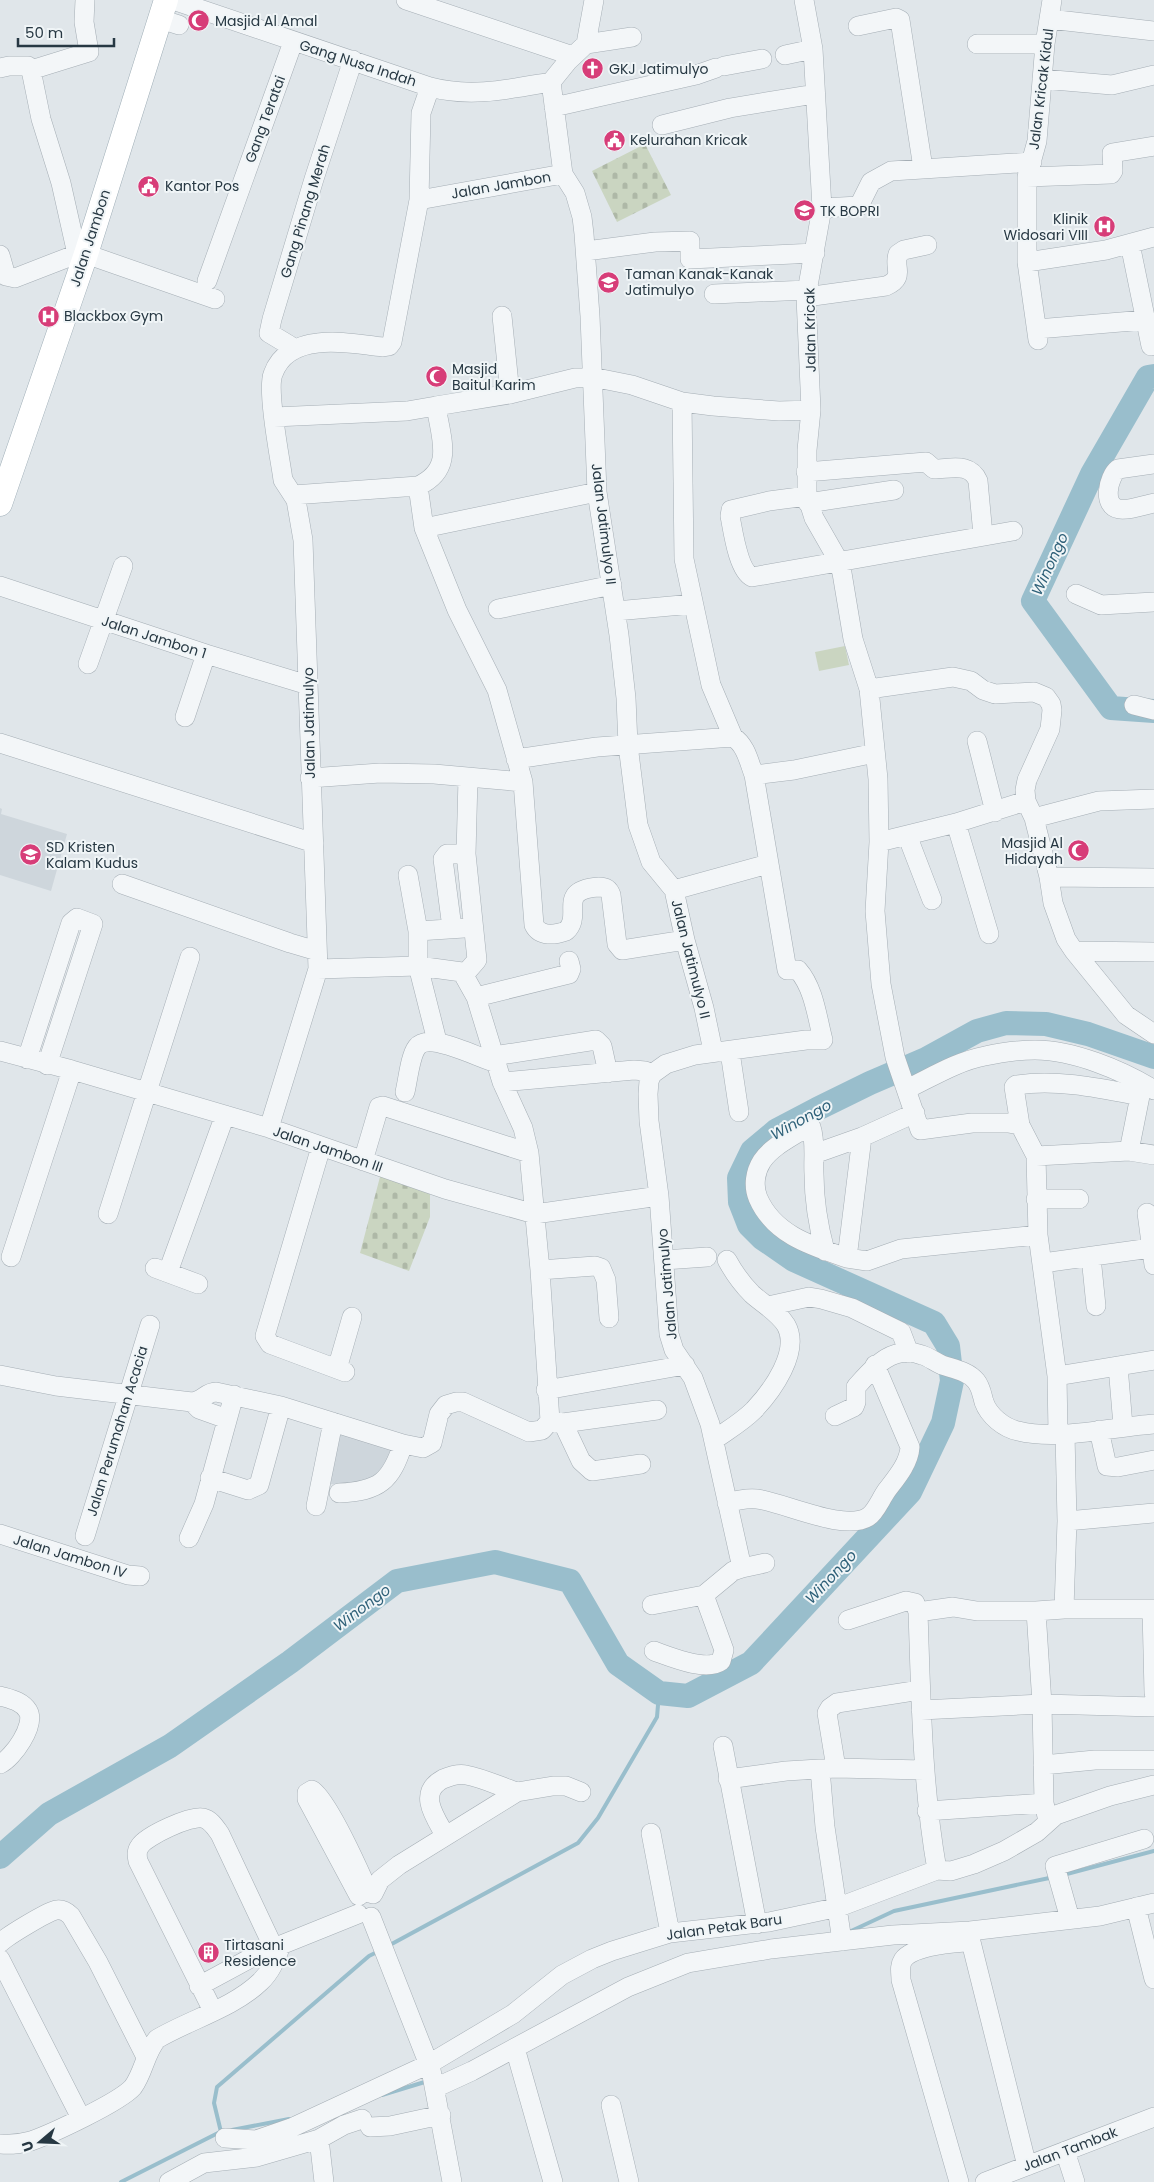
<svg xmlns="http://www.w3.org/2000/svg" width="1154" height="2182" font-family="Poppins,sans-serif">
<defs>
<pattern id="cemetery-stones" width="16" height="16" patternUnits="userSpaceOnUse" patternTransform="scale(1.25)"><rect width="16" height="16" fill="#cad5c1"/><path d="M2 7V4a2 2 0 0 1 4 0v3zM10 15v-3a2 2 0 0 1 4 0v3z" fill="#aeb8a7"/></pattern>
</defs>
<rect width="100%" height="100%" fill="#e0e6ea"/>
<!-- built -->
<path fill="#ced6dc" d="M0 808 2 809 1 814 67 834 51 891 0 875Z
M335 1431 391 1448 385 1478 353 1487 324 1483Z"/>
<!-- green -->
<path fill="#cad5c1" d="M845 646 849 665 819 671 815 652Z"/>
<!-- cemetery -->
<path fill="url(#cemetery-stones)" d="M645 144 671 195 617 222 592 171Z
M381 1173 430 1190V1217L409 1271 360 1253Z"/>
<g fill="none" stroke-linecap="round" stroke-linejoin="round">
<!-- stream -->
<path stroke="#99becc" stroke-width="4" d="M1063 1875 1154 1851
M849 1932 894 1911 1054 1877
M388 1946 578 1843 598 1818 657 1717 659 1693
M382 2095 428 2081
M232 2130 289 2119
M221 2132 214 2103 217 2087 369 1956 379 1951
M121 2182 220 2132"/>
<!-- river -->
<path stroke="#99becc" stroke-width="24" d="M1154 376 1148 377 1092 474 1033 601 1111 708 1154 711
M0 1857 49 1814 170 1746 290 1662 397 1581 495 1562 570 1581 618 1664 659 1693 688 1696 751 1663 910 1492 943 1423 952 1381 948 1346 934 1323 794 1260 762 1238 749 1225 740 1202 739 1178 752 1151 777 1130 817 1109 870 1083 926 1059 977 1031 1006 1023 1046 1024 1088 1034 1154 1057"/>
<defs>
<path id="minor" d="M173 0 430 87
M406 0 573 56
M594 0 586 44 568 61 551 82 563 174 575 193 582 217 584 234 590 316 597 492 619 635 626 698 628 745 638 825 651 862 674 890 685 940 704 1008 713 1051
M804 0 813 49 822 208 806 297 811 410 807 450V496L814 518 838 560 842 573 853 639 869 689 878 779 879 842 875 911 881 984 895 1057 920 1130 972 1123H1008L1020 1125 1036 1156 1129 1151 1154 1155
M160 19 179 25
M1049 19 1154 31
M858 26 896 18 900 20 923 168
M586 44 632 37
M977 44H1045
M785 55 813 49
M724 66 762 59
M0 68 9 66H28L31 70 89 52 84 22 85 0
M31 70 41 119 61 183 77 254
M1042 79 1112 85 1154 75
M554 107 696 75 716 68
M662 125 730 108 815 94
M1027 177 1111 174 1113 171 1112 153 1154 146
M419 200 421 113 430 87C471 98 510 89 551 82
M822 208 859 206 871 182 891 171 1032 162
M1130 244 1151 346
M586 251 655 242 690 241V259L815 253
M0 255 6 276 15 278 77 254H86L215 299
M1027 262 1106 250 1154 237
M207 281 293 42
M714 294 807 290
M806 297 886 286C906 277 893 268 898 254L904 250 927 245
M502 316 510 394
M1037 329 1145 320
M1038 340 1027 262V177L1037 141 1045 44 1052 0
M293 350 289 345 269 333 272 319 314 179 353 60
M682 402 684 559 711 685 733 737
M274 417 407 411 436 406
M1154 464 1118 469C1108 477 1102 506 1119 509 1129 511 1144 505 1154 503
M806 472 926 462 934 469C951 469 970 462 978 481L983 535
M293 495 418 486
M807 496 769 501 731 510 730 516C733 531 738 570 752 577L1013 531
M808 503 894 490
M424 528 597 492
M0 586 206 654 308 685
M1076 594 1101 605 1154 602
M498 609 612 585
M616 611 693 604
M88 664 123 566
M869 689 953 677 971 681 983 690 995 694 1034 692 1046 697 1051 704 1052 710 1050 729 1027 780 1025 790 1026 801 1034 818 1049 877 1053 903 1066 939 1074 951 1126 1015 1154 1034
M1134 705 1154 710
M185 717 206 654
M977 741 995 812
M0 743 314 843
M516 759 597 747 733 737C746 745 749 762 754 775L787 970H798C814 988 817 1017 823 1040H806L695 1055 666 1064 652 1074 649 1081 648 1094 649 1121 659 1196 669 1334 674 1350 693 1378 710 1424 742 1568 733 1571 704 1595 652 1605
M754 775 794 770 875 753
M310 778 380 773 434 774 523 782
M1034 818 1099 801 1154 799
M956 823 989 934
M907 835 932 900
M879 842 956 823 1026 801
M408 875 418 931V966L437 1041
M1049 877 1154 878
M122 884 290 943 317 951
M674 890 768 864
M452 928 443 859 447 854H466
M418 931 464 928
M685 940 622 950 617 944 611 895C609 889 606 887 599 887 555 890 584 915 566 931 555 935 540 937 534 925L523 782 497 690 457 610 424 528 418 486C455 469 441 439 436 406L510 394 575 378 592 377 632 385 682 402 713 406 779 411 811 410
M1074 951 1154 952
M318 969 418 966 462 972 476 997 502 1082 523 1128 529 1153
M464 975 477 960 466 854 468 778
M476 997 569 974 571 969 569 961
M0 1051 72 1070 269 1128 445 1189 535 1214 659 1196
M730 1052 739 1112
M494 1056 596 1040 602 1046 608 1073
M27 1059 71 923 77 918 93 924 47 1065
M502 1082 634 1070 645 1071 652 1074
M907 1089C932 1077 958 1061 985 1056 999 1053 1021 1050 1035 1050 1073 1050 1122 1070 1154 1090
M405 1092C408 1080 410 1056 417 1047 429 1031 480 1059 497 1063
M1020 1125 1014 1087 1016 1085C1058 1079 1099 1088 1140 1096L1129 1151
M269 1128 318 969 303 540 296 500 283 480 282 473C279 454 267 389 273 374 280 354 298 345 318 343 339 340 363 345 383 347L389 346 392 342 419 200 563 174
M321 1147 265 1336 270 1344 345 1372
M814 1154 862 1137
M1036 1156 1038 1235
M1036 1199H1079
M1147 1213 1154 1265
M108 1214 190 957
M825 1251C818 1225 814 1200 814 1174 813 1159 816 1142 811 1127H807C792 1137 772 1146 762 1161 755 1172 753 1186 758 1198 774 1235 812 1246 847 1258L862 1137 915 1113
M11 1257 72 1070
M1091 1257 1096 1306
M847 1258 867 1261 901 1249 1038 1235 1057 1376 1058 1433
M664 1260 707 1257
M1043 1263 1151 1248
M155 1268 198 1284
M540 1270 595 1266 601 1268 606 1280 609 1318
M168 1272 225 1115
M768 1306 809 1297 821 1299 852 1308 901 1332 909 1353
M1118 1366 1123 1426
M337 1369 352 1317
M0 1375 56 1386 192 1402C203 1401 206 1392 216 1392L281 1406 403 1444
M1057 1376 1154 1360
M546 1390 685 1365
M192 1402 199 1409 227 1419
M835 1416 854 1407 856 1402V1387C873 1368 892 1344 922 1355 929 1357 935 1362 942 1365 954 1369 968 1371 976 1381 981 1387 982 1395 984 1402 989 1416 1004 1428 1018 1431 1058 1441 1112 1427 1154 1424
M550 1421 563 1423 657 1410
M563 1423 581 1461 592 1471 641 1464
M1099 1430 1107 1466 1118 1467 1154 1460
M714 1440C728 1430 742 1422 754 1410 772 1391 801 1351 786 1325 778 1312 763 1304 752 1294 742 1284 733 1271 727 1260
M210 1478 248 1490 259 1485 281 1406
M339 1493C380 1491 391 1481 403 1444L423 1448 432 1443 439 1414 446 1405 456 1402H463L529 1432 542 1430 550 1421 540 1270 529 1153 383 1106 379 1107 363 1161
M727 1503C737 1500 746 1498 757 1499 783 1502 844 1532 868 1517 876 1512 881 1498 887 1490 897 1477 909 1463 910 1447L875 1365
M316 1506 333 1422
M1067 1521 1154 1513
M0 1534 128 1575 140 1576
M85 1536 150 1325
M189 1538 204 1504 234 1395
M742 1568 765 1563
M1064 1609 1067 1521 1065 1434
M1152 1609 1154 1693
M1036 1611 1042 1704 1044 1803 1048 1821
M918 1612 953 1607 977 1611H1036L1064 1609H1154
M654 1651C671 1657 706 1672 721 1661L724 1650 704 1595
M0 1696C10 1699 22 1701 28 1711 36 1725 13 1758 0 1764
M921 1710 1042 1704 1154 1707
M723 1746 757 1924
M1043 1765 1095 1760H1154
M836 1768 827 1713 830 1708 837 1703 920 1690
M820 1769 825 1827 842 1941
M728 1779 786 1771 836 1768 924 1770
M927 1811 1044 1803
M651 1833 670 1933
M445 1835C435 1817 417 1793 443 1779 450 1776 458 1773 466 1775 483 1778 501 1787 517 1792
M937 1870 951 1871 974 1864 1004 1851 1037 1832 1056 1815 1110 1796 1154 1785
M373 1894 380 1880 399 1865 517 1792 553 1786H566L581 1792
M359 1896 307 1799V1793L312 1790C324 1792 362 1877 369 1893
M1136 1907 1154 1979
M371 1917 431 2070 452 2182
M1070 1919 1055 1866 1144 1839
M0 1943C7 1936 47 1912 56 1910 62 1909 67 1912 71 1916L98 1962 146 2057
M0 1959 81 2118
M199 1986 273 1946 281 1945 358 1914
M213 2011 138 1861C137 1856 136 1851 140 1846 146 1836 191 1815 203 1818 211 1820 215 1827 220 1834L277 1955
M515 2048 553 2182
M435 2088 472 2071 628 1987 688 1963 771 1949 893 1935 970 1931 1100 1916 1154 1903
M611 2105 629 2182
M370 2127 390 2126 441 2115
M225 2138 256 2140 291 2128 429 2064 513 2014 562 1975 592 1959 612 1951 670 1933 769 1922 839 1907 937 1870C922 1785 921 1699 918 1612L915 1603 906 1601 848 1620
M319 2139 324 2182
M0 2144C11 2145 20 2144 31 2141 51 2134 120 2102 133 2087 144 2072 145 2053 157 2039 189 2020 233 2008 260 1982 271 1972 276 1959 281 1945
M1065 2151 1075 2182
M169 2182 204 2163 257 2157 319 2139 344 2125 362 2119
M959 2182 901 1980C901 1973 899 1966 903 1960 912 1946 956 1942 971 1942L1027 2166
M985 2182 1154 2117"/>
<path id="major" d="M0 504 86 254 166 0"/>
</defs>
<!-- minor casing -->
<use href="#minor" stroke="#a5aeb5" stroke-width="20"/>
<!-- major casing -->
<use href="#major" stroke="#9faeb7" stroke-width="25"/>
<!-- minor -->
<use href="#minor" stroke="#f3f6f8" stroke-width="19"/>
<!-- major -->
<use href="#major" stroke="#fff" stroke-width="24"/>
</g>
<!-- icons -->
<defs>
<symbol id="mosque-disc" viewBox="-11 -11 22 22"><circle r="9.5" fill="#d73d78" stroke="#f0f5f7"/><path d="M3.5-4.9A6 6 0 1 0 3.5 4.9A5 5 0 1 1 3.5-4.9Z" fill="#fff"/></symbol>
<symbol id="church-disc" viewBox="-11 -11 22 22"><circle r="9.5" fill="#d73d78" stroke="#f0f5f7"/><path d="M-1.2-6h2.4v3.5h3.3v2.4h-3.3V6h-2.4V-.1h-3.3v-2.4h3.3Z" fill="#fff"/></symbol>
<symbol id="civic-disc" viewBox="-11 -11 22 22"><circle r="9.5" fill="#d73d78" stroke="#f0f5f7"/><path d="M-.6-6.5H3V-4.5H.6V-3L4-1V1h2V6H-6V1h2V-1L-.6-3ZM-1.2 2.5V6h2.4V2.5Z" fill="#fff"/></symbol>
<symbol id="school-disc" viewBox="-11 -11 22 22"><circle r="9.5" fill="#d73d78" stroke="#f0f5f7"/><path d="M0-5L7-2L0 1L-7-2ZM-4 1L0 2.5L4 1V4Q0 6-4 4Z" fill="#fff"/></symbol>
<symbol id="hospital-disc" viewBox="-11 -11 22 22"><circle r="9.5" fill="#d73d78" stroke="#f0f5f7"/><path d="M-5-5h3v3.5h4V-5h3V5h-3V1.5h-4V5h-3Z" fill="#fff"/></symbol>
<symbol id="building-disc" viewBox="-11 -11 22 22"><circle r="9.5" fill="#d73d78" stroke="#f0f5f7"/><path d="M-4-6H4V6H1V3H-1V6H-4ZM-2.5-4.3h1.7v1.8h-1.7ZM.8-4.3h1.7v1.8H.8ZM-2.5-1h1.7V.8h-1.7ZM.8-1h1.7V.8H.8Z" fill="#fff"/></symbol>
</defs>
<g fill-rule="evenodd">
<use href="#mosque-disc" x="186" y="8" width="25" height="25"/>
<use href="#church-disc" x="580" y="56" width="25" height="25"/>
<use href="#civic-disc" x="602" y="128" width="25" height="25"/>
<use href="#civic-disc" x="136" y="174" width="25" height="25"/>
<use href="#school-disc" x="792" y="198" width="25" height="25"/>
<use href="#hospital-disc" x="1092" y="214" width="25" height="25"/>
<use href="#school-disc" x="596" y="270" width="25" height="25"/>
<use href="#hospital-disc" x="36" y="304" width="25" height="25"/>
<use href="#mosque-disc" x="424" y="364" width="25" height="25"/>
<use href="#mosque-disc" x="1066" y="838" width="25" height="25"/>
<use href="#school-disc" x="18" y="842" width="25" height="25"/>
<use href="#building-disc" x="196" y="1940" width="25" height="25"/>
</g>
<g text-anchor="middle" stroke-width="4" stroke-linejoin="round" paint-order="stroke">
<!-- poi labels -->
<g font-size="14" fill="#273843" stroke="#f0f5f7" text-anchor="start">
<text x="215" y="26">Masjid Al Amal</text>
<text x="609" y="74">GKJ Jatimulyo</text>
<text x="630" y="145">Kelurahan Kricak</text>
<text x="165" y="191">Kantor Pos</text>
<text x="820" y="216">TK BOPRI</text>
<text x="1088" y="224" text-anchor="end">Klinik<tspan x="1088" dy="16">Widosari VIII</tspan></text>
<text x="625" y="279">Taman Kanak-Kanak<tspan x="625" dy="16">Jatimulyo</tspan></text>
<text x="64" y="321">Blackbox Gym</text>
<text x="452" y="374">Masjid<tspan x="452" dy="16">Baitul Karim</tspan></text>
<text x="1063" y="848" text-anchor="end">Masjid Al<tspan x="1063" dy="16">Hidayah</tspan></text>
<text x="46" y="852">SD Kristen<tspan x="46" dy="16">Kalam Kudus</tspan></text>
<text x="224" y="1950">Tirtasani<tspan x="224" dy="16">Residence</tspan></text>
</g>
<!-- street labels -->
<g font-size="14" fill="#273843" stroke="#f0f5f7">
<text transform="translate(358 63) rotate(18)" y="5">Gang Nusa Indah</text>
<text transform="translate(1041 89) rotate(-83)" y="5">Jalan Kricak Kidul</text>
<text transform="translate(265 119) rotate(-70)" y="5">Gang Teratai</text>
<text transform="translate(501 185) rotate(-10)" y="5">Jalan Jambon</text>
<text transform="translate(305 211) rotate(-73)" y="5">Gang Pinang Merah</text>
<text transform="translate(90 238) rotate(-72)" y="5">Jalan Jambon</text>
<text transform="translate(810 330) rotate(-91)" y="5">Jalan Kricak</text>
<text transform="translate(604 524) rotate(83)" y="5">Jalan Jatimulyo II</text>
<text transform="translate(154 637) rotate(18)" y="5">Jalan Jambon 1</text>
<text transform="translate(309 723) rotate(-91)" y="5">Jalan Jatimulyo</text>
<text transform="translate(691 959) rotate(76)" y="5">Jalan Jatimulyo II</text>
<text transform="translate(328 1149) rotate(19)" y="5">Jalan Jambon III</text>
<text transform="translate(667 1284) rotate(-95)" y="5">Jalan Jatimulyo</text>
<text transform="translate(117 1431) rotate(-73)" y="5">Jalan Perumahan Acacia</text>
<text transform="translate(70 1556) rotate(17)" y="5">Jalan Jambon IV</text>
<text transform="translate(724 1927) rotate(-8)" y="5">Jalan Petak Baru</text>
<text transform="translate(1070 2149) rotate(-21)" y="5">Jalan Tambak</text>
</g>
<!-- water labels -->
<g font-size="15" font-style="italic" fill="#2f6179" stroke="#f0f5f7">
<text transform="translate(1050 564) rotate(-65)" y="5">Winongo</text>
<text transform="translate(801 1120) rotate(-29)" y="5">Winongo</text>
<text transform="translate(831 1577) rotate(-47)" y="5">Winongo</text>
<text transform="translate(362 1608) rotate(-37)" y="5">Winongo</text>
</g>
</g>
<!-- north arrow -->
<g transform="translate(40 2142) rotate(251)" stroke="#f0f5f7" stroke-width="4" paint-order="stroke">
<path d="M0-4L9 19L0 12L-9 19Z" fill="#273843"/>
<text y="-8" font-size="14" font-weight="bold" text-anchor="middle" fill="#273843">U</text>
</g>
<!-- scale -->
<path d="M18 38v8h96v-8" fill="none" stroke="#273843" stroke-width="2.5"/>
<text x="25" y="38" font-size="15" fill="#273843" stroke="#f0f5f7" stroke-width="4" paint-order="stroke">50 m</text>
</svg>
